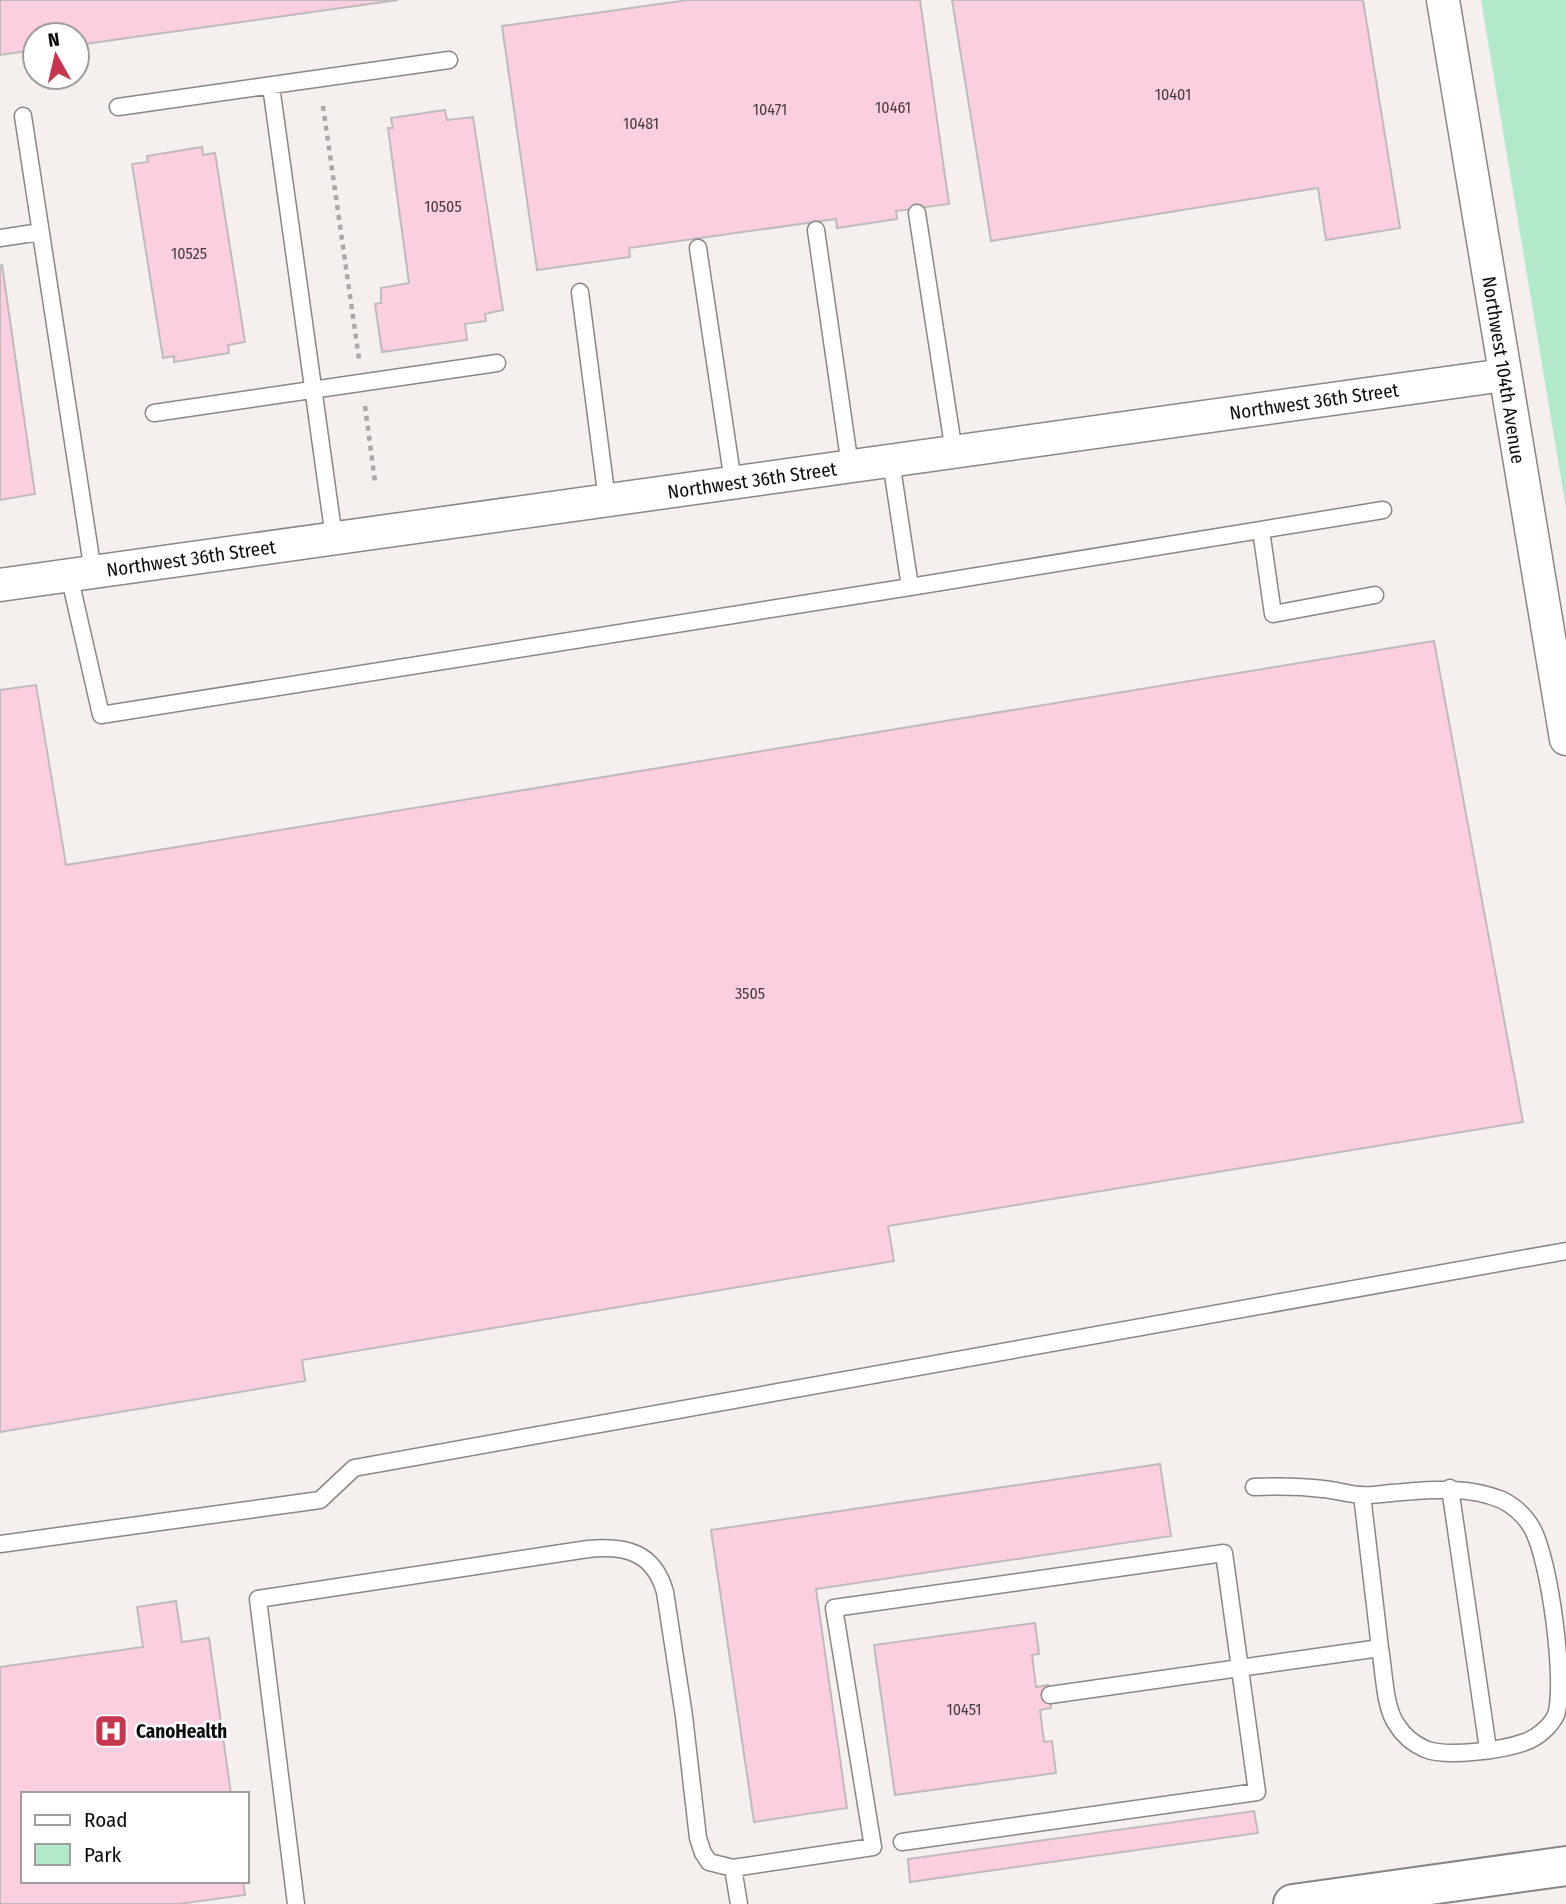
<svg xmlns="http://www.w3.org/2000/svg" width="1566" height="1904" font-family="'Fira Sans Condensed',sans-serif">
<rect width="100%" height="100%" fill="#f5f0ee"/>
<!-- green -->
<path fill="#b2e9cb" d="M1481 0H1566V508Z"/>
<!-- building -->
<path fill="#fbcfe0" stroke="#bfbbbc" stroke-width="2" d="M0 0H398L77 45V35H35V50L0 55Z
M688 0H920L949 204 896 211 897 219 837 228 836 219 629 248 630 257 537 270 502 26Z
M952 0H1363L1400 228 1326 240 1318 188 991 241Z
M445 110 447 120 473 117 503 310 485 314 486 321 465 324 467 340 382 352 375 304 381 303V288L409 283 388 128H393L391 118Z
M202 147 203 155 215 153 245 342 228 345 229 353 174 362V356L163 358 132 164 148 162 147 156Z
M2 265 35 494 0 500V266Z
M1434 641 1523 1122 888 1226 894 1261 302 1360 305 1381 0 1432V690L36 685 66 865Z
M1160 1464 1171 1536 816 1589 847 1808 754 1822 711 1530Z
M176 1601 182 1642 209 1638 231 1794H23V1881H243L245 1895 178 1904H0V1667L143 1647 137 1607Z
M1035 1623 1039 1654 1032 1655 1036 1687 1048 1685 1051 1708 1040 1710 1044 1742 1052 1741 1056 1773 895 1795 874 1645Z
M1254 1811 1258 1833 910 1882 908 1859Z"/>
<g fill="none" stroke-linecap="round" stroke-linejoin="round">
<defs>
<path id="service" d="M271 86 334 538
M118 107 449 60
M23 116 93 572
M917 213 954 452
M816 230 850 466
M0 238 40 232
M698 248 733 482
M580 292 607 500
M154 413 497 363
M891 461 910 587 1383 510
M1261 530 1273 614 1375 595
M69 575 101 715 910 587
M1254 1487C1277 1486 1300 1486 1323 1489 1335 1490 1348 1494 1360 1495 1370 1496 1381 1494 1392 1493 1429 1490 1466 1485 1502 1500 1514 1506 1525 1516 1532 1528 1550 1560 1566 1683 1556 1715 1550 1727 1537 1738 1525 1742 1503 1750 1447 1758 1425 1749 1414 1744 1403 1735 1397 1725 1384 1708 1384 1669 1380 1648
M1450 1488 1488 1749
M0 1544 320 1500 354 1468 1566 1251
M1050 1695 1380 1648 1362 1495
M733 1868 739 1904
M296 1904 258 1599 588 1549C627 1545 654 1553 665 1592L684 1716 698 1838 703 1853 709 1862 733 1868 873 1847 834 1608 1224 1553 1257 1792 902 1842"/>
<path id="minor" d="M1443 0 1566 739
M0 585 1504 375"/>
<path id="tertiary" d="M1293 1904 1566 1866"/>
</defs>
<!-- service casing -->
<use href="#service" stroke="#8a8684" stroke-width="19"/>
<!-- minor casing -->
<use href="#minor" stroke="#8a8684" stroke-width="35"/>
<!-- tertiary casing -->
<use href="#tertiary" stroke="#8a8684" stroke-width="42"/>
<!-- path -->
<path stroke="#aca8a7" stroke-width="4.5" stroke-dasharray="5 5" stroke-linecap="butt" d="M323 106 359 359
M365 406 375 482"/>
<!-- service -->
<use href="#service" stroke="#fff" stroke-width="16"/>
<!-- minor -->
<use href="#minor" stroke="#fff" stroke-width="32"/>
<!-- tertiary -->
<use href="#tertiary" stroke="#fff" stroke-width="38"/>
</g>
<!-- icons -->
<defs>
<symbol id="hospital-square" viewBox="-11 -11 22 22"><rect x="-9" y="-9" width="18" height="18" rx="4" fill="#c6364e" stroke="#fff"/><path d="M-5-5h3v3.5h4V-5h3V5h-3V1.5h-4V5h-3Z" fill="#fff"/></symbol>
</defs>
<g fill-rule="evenodd">
<use href="#hospital-square" x="92" y="1712" width="38" height="38"/>
</g>
<g text-anchor="middle" stroke-width="5" stroke-linejoin="round" paint-order="stroke">
<!-- number labels -->
<g font-size="16" fill="#483d41">
<text x="1173" y="100">10401</text>
<text x="893" y="113">10461</text>
<text x="770" y="115">10471</text>
<text x="641" y="129">10481</text>
<text x="443" y="212">10505</text>
<text x="189" y="259">10525</text>
<text x="750" y="999">3505</text>
<text x="964" y="1715">10451</text>
</g>
<!-- street labels -->
<g font-size="19" fill="#0d0c0c" stroke="#fff">
<text transform="translate(1504 370) rotate(81)" y="7">Northwest 104th Avenue</text>
<text transform="translate(1314 401) rotate(-8)" y="7">Northwest 36th Street</text>
<text transform="translate(752 480) rotate(-8)" y="7">Northwest 36th Street</text>
<text transform="translate(191 558) rotate(-8)" y="7">Northwest 36th Street</text>
</g>
<!-- poi labels -->
<g font-size="19" font-weight="bold" fill="#0d0c0c" stroke="#fff" text-anchor="start">
<text x="136" y="1738">CanoHealth</text>
</g>
</g>
<!-- legend -->
<rect x="21" y="1792" width="228" height="91" fill="#ffffff" stroke="#9e9e9e" stroke-width="2"/>
<rect x="35" y="1815" width="35" height="10" fill="#ffffff" stroke="#9e9e9e" stroke-width="2"/>
<text x="84" y="1827" font-size="21" fill="#0d0c0c">Road</text>
<rect x="35" y="1844" width="35" height="21" fill="#b2e9cb" stroke="#9e9e9e" stroke-width="2"/>
<text x="84" y="1862" font-size="21" fill="#0d0c0c">Park</text>
<!-- north arrow -->
<g transform="translate(56 56) rotate(352)"><circle r="33" fill="#ffffff" stroke="#9e9e9e" stroke-width="2"/>
<path d="M0-5L12 26L0 18L-12 26Z" fill="#c6364e"/>
<text y="-10" font-size="19" font-weight="bold" text-anchor="middle" fill="#0d0c0c">N</text>
</g>
</svg>
